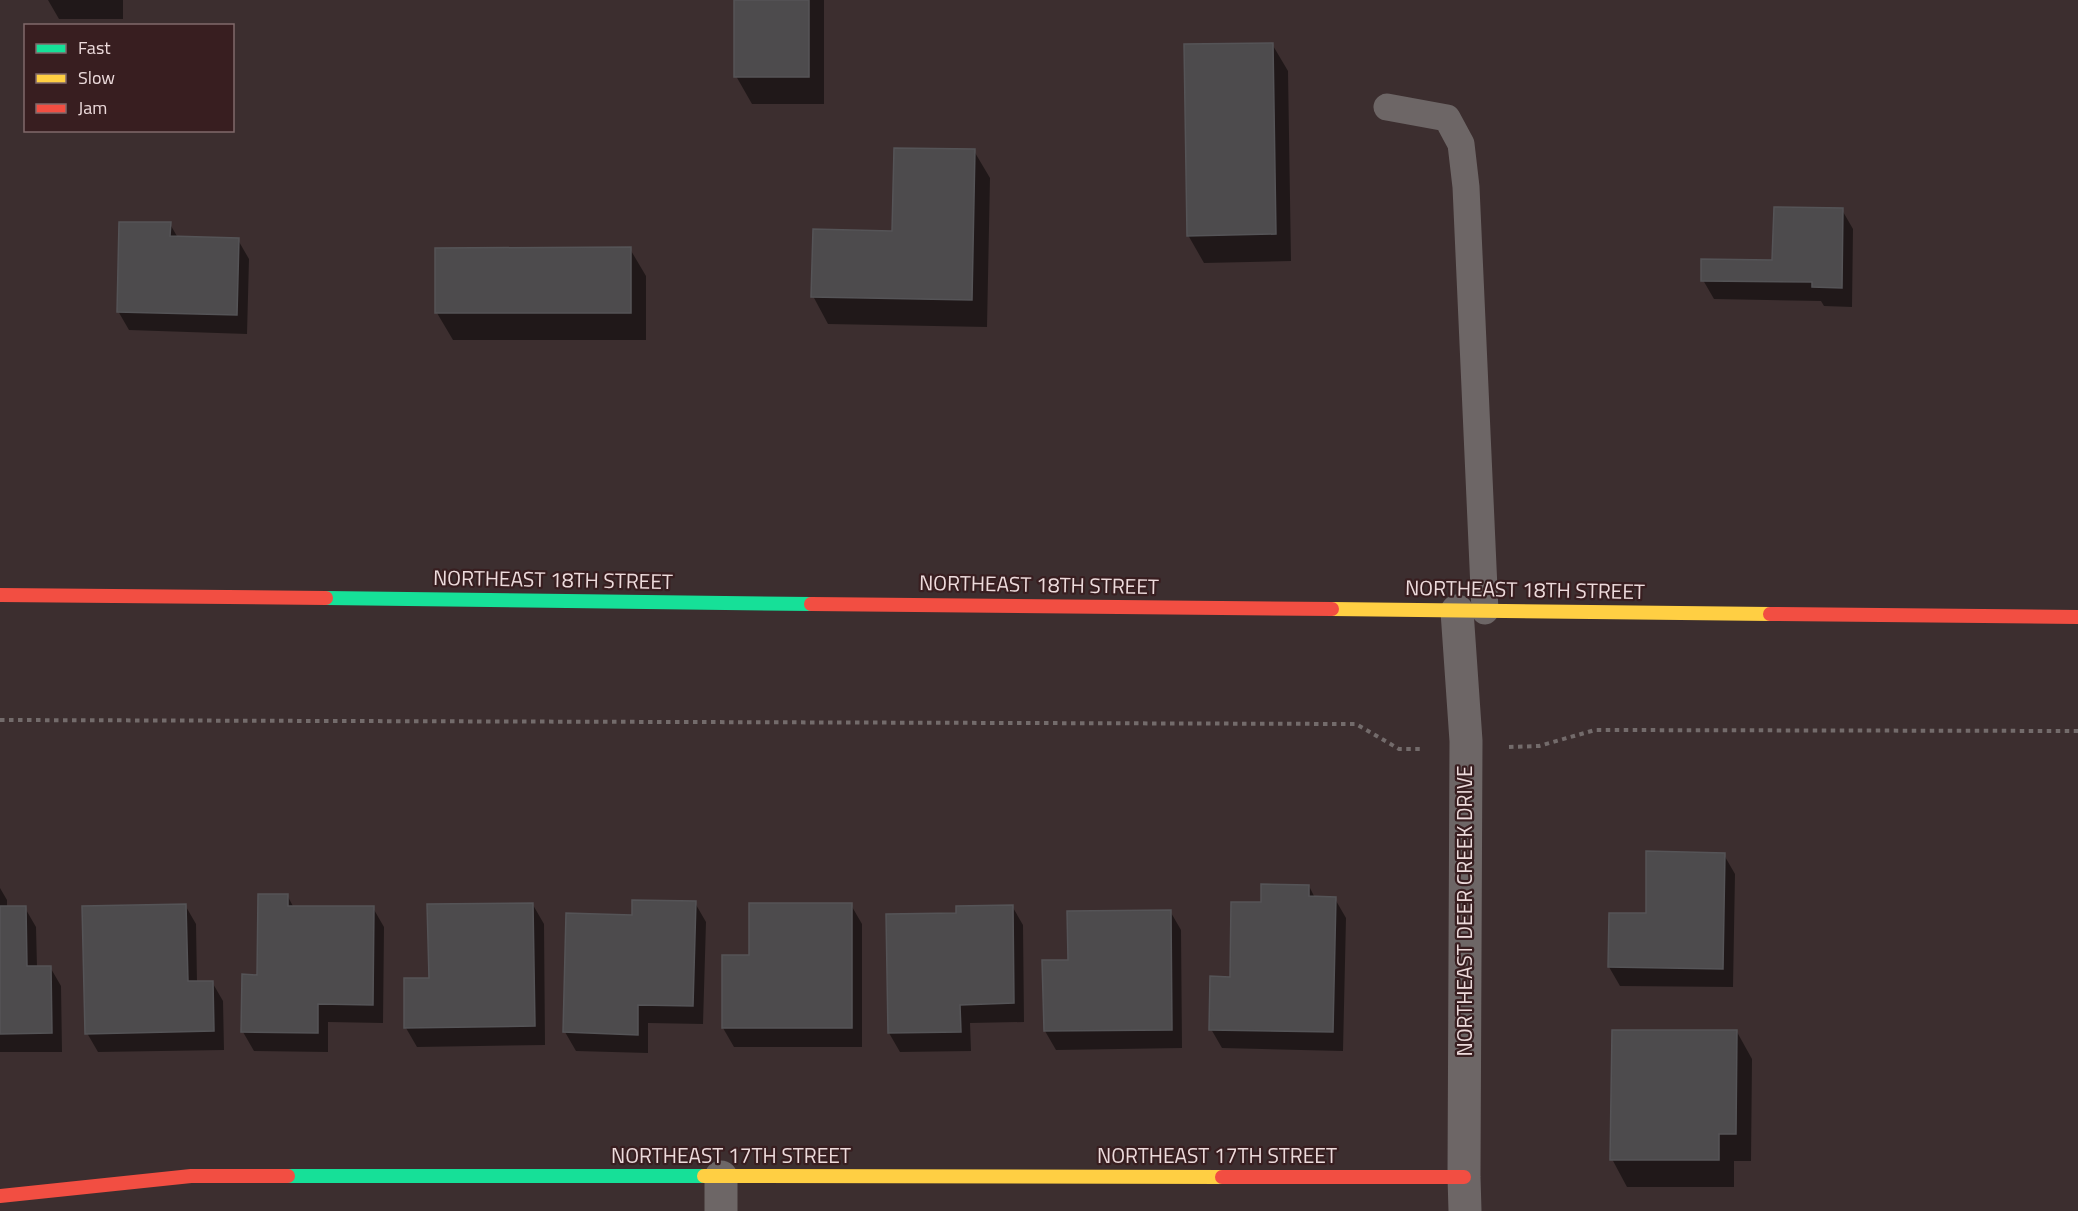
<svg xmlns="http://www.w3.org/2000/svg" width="2078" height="1211" font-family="'Titillium Web',sans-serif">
<rect width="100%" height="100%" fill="#3c2e2f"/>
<!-- shadow -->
<path fill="#0007" d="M48 0H123V19H59Z
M736 0H824V104H752L736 76Z
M1272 44 1288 71 1291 261 1204 263 1188 235Z
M974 151 990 178 987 327 828 324 813 296 894 232Z
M1842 210 1853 229 1852 307 1824 306 1821 301 1714 299 1703 280 1774 261Z
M170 224 178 238 238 240 249 259 247 334 129 330 118 311Z
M630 249 646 276V340H453L437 313Z
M1724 855 1735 874 1733 987 1620 986 1609 967 1647 915Z
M1309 886 1315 898 1335 899 1346 918 1343 1051 1222 1048 1211 1029 1232 979Z
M0 888 7 900V908H25L36 927 37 967H50L61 986 62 1052H0Z
M287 895 294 908H373L384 927 383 1023 328 1022V1052L254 1051 243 1032 259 976Z
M695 903 706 922 703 1024 648 1023V1053L576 1051 565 1032 633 916Z
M185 905 196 924 197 983 212 982 223 1001 224 1050 98 1052 87 1033Z
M533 905 544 924 545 1045 417 1047 406 1028 430 980Z
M851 905 862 924V1047H734L723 1028 750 956Z
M1012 906 1023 925 1024 1022 970 1023 971 1051 900 1052 889 1033 957 915Z
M1170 911 1181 930 1182 1048 1056 1050 1045 1031 1070 961Z
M1737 1032 1752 1059 1751 1161H1734V1187H1627L1612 1159Z"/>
<!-- building -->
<path fill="#4d4b4d" stroke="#555457" stroke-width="1.5" d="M734 0H809V77H734Z
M1273 43 1276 234 1187 236 1184 44Z
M894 148 975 149 972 300 811 297 813 229 892 231Z
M1774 207 1843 208 1842 288 1812 287V282L1701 281V259L1772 260Z
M119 222H171L170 236 239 238 237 315 117 312Z
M631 247V313H435V248Z
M1646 851 1725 853 1723 969 1608 967 1609 913H1646Z
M1261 884 1309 885V896L1336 897 1333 1032 1209 1030 1210 976 1230 977 1231 902H1261Z
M258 894H288V906H374L373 1005 318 1004V1033L241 1032 242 974 257 975Z
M632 900 696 901 693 1006 638 1005V1035L563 1032 566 913 632 915Z
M533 903 535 1026 404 1028V978H429L427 904Z
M749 903H852V1028H722V955H749Z
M186 904 188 981H213L214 1031 85 1034 82 906Z
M1013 905 1014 1003 960 1005 961 1032 888 1033 886 914 956 913V906Z
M0 906H26L27 966H51L52 1033 0 1034Z
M1171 910 1172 1030 1044 1031 1042 960H1068L1067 911Z
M1612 1030H1737L1736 1134H1719V1160H1610Z"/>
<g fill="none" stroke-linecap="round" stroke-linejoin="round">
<!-- path -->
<path stroke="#736b6b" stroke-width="4" stroke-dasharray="4.5 4.5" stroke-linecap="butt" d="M0 720 1356 724 1399 749H1423
M1509 747 1539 746 1595 730 2078 731"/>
<!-- lane -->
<path stroke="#6d6666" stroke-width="27" d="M1387 107 1447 118 1461 144 1466 187 1485 611"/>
<!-- street -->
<path stroke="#6d6666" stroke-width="33" d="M1457 611 1466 741 1464 1177 1465 1211
M721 1211V1177"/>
<!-- fast -->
<path stroke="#16e098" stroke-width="14" d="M326 598 811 604
M288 1176H704"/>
<!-- slow -->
<path stroke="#ffcf43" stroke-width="14" d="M1332 609 1770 614
M704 1176 1222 1177"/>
<!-- jam -->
<path stroke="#f24e42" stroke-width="14" d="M0 595 326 598
M811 604 1332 609
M1770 614 2078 617
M1222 1177H1464
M0 1196 191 1176H288"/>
</g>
<g text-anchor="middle" stroke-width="4.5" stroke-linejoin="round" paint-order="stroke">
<!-- street labels -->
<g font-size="21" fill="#eddbdc" stroke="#381e20">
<text transform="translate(553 580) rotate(1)" y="7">NORTHEAST 18TH STREET</text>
<text transform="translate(1039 585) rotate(1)" y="7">NORTHEAST 18TH STREET</text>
<text transform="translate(1525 590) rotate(1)" y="7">NORTHEAST 18TH STREET</text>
<text transform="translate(1465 911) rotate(-90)" y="7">NORTHEAST DEER CREEK DRIVE</text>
<text x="731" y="1163">NORTHEAST 17TH STREET</text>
<text x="1217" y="1163">NORTHEAST 17TH STREET</text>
</g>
</g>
<!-- legend -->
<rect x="24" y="24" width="210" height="108" fill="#381e20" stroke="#806a6b" stroke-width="1.5"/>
<rect x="36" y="44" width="30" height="9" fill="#16e098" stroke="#806a6b" stroke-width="1.5"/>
<text x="78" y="54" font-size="18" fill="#eddbdc">Fast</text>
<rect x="36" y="74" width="30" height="9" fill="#ffcf43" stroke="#806a6b" stroke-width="1.5"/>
<text x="78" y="84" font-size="18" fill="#eddbdc">Slow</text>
<rect x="36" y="104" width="30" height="9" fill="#f24e42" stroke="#806a6b" stroke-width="1.5"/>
<text x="78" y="114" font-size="18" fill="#eddbdc">Jam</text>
</svg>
